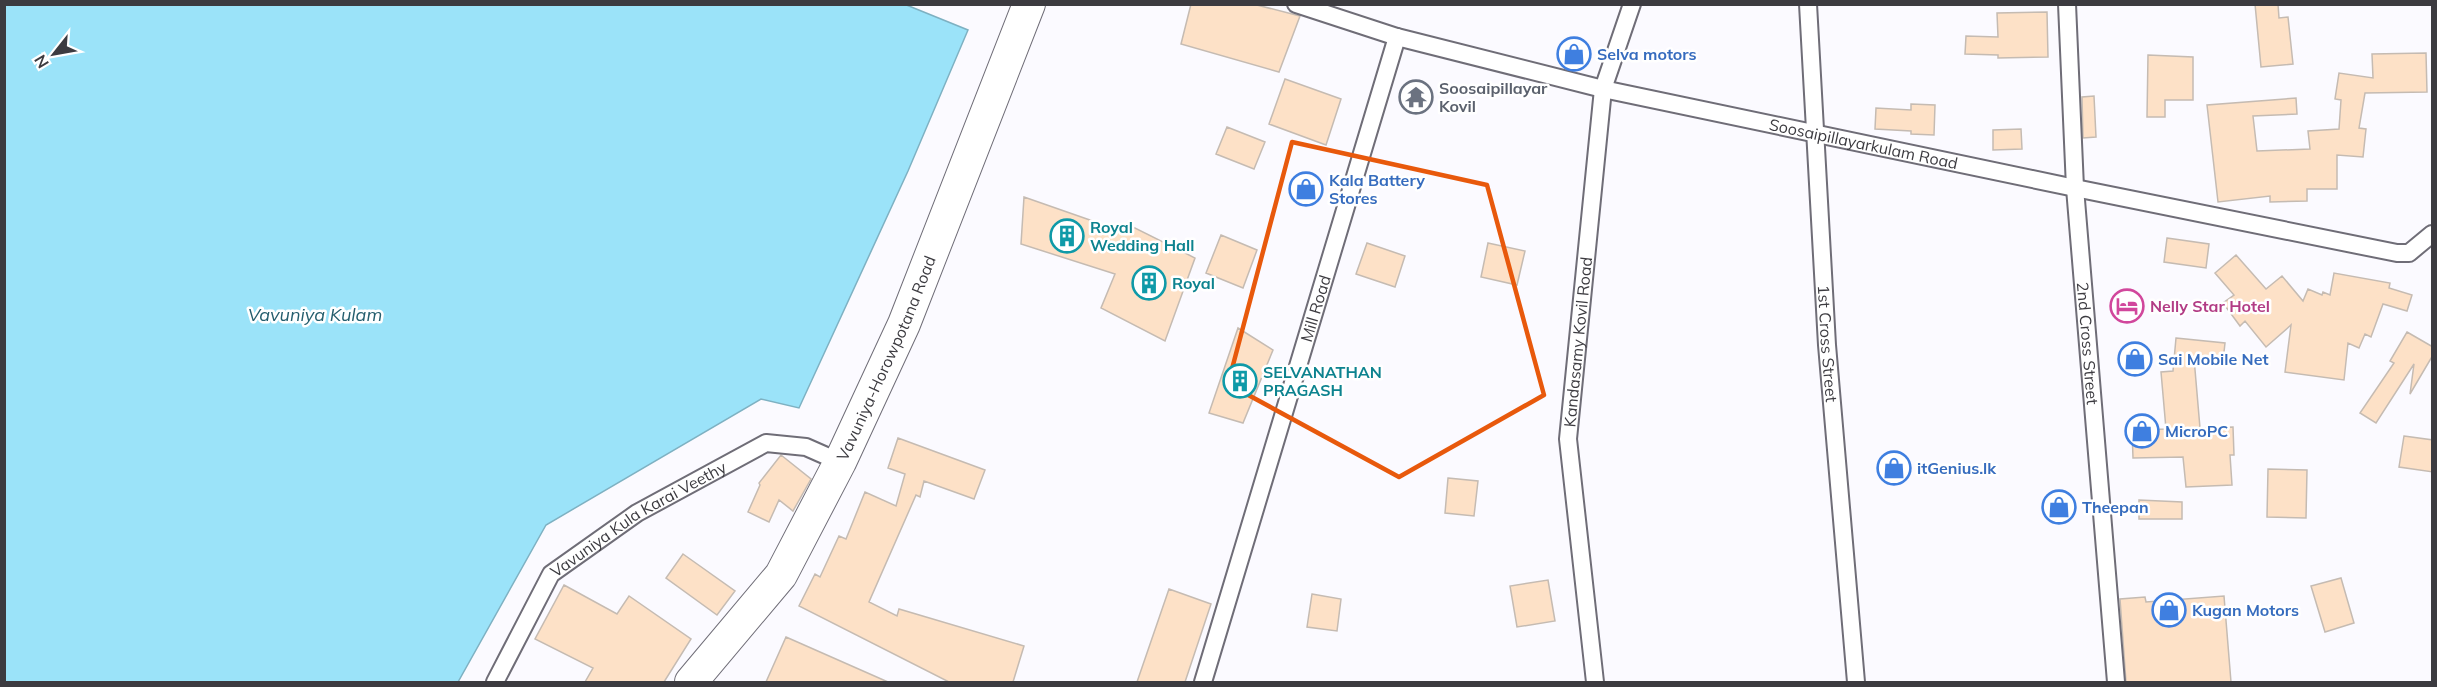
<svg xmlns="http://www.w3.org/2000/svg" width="2437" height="687" font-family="Mulish,sans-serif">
<rect width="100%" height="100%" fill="#fbfaff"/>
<!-- water -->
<path fill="#9be3f9" stroke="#7eb1c2" stroke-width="1.5" d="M904 4 968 30 908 171 799 408 761 399 546 525 458 682H5V5Z"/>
<!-- building -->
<path fill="#fde1c7" stroke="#c5bbb2" stroke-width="1.5" d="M1191 4H1253L1300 16 1279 72 1181 44Z
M2255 4H2278L2279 18 2288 17 2293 64 2261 67Z
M2047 12 2048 57 1998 58V55L1965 54 1966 36 1998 37 1997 13Z
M2426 53 2427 92 2365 93 2359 128 2366 129 2363 157 2337 155V189H2307V201L2270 202V196L2218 202 2207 105 2296 98 2297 114 2253 116 2257 151 2310 149 2308 131 2339 129 2341 100 2335 99 2339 73 2373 78 2372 54Z
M2148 55 2193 57V100H2165V117H2147Z
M1285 79 1341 99 1326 145 1269 124Z
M2094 96 2096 137 2083 138 2082 97Z
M1911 104 1935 105 1934 135 1911 134V131L1875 129 1876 108 1911 110Z
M1227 127 1265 142 1254 169 1216 154Z
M2021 129 2022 149 1993 150V130Z
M1024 197 1130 234 1133 227 1195 258 1165 341 1101 308 1115 274 1021 244Z
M1221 235 1257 250 1243 288 1206 273Z
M2167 238 2209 244 2206 268 2164 262Z
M1367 243 1405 256 1395 287 1356 274Z
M1488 243 1525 251 1517 285 1481 277Z
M2236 255 2266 289 2282 276 2303 301 2308 289 2322 295 2323 292 2330 295 2334 273 2390 283 2389 288 2412 295 2407 311 2383 304 2371 337 2365 334 2359 348 2348 343 2344 380 2285 372 2291 325 2266 347 2245 321 2240 326 2223 303 2234 295 2215 273Z
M1238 328 1273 350 1243 423 1209 413Z
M2407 332 2433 347V355L2410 394 2414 364 2376 423 2360 413 2394 363 2390 361Z
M2176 338 2225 343 2223 361 2194 358 2200 428 2233 427 2234 455H2230L2232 485 2186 487 2183 457 2133 458 2132 430 2166 429 2161 372 2173 371Z
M2404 436 2433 440V472L2399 467Z
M898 438 985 470 974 499 924 481 920 497 916 495 869 602 897 616 899 609 1024 646 1013 682H949L799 606 815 574 820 577 839 536 846 539 865 492 896 506 905 474 888 468Z
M781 455 811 479 793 511 779 500 769 522 748 512 760 485 759 483Z
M2268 469 2307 470 2306 518 2267 517Z
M1448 478 1478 481 1474 516 1445 513Z
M2139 500 2182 502V519H2139Z
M683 554 735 591 717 615 666 578Z
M2341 578 2354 623 2325 632 2311 586Z
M1548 580 1555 621 1517 627 1510 586Z
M564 585 617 614 629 596 691 639 664 682H585L593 668 535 639Z
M1169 589 1211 604 1185 682H1137Z
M1312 594 1341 599 1337 631 1307 627Z
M2224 596 2231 682H2126L2120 599 2145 597 2146 602Z
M786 637 888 682H766Z"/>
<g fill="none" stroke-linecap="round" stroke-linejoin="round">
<defs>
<g id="street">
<path id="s1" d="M1296 4 1397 37 1603 89 2075 188 2397 253H2409L2432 234"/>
<path id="s2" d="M1808 4 1827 345 1856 682"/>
<path id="s3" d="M2067 4 2075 188 2116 682"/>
<path id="s4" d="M495 682 551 574 637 513 766 443 806 447 840 462"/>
<path id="s5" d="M1203 682 1397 37"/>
<path id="s6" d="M1595 682 1568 439 1603 89 1632 4"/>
</g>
<g id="highway">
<path id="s7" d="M691 682 781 575 840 462 904 324 1029 4"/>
</g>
</defs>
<!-- street casing -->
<use href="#street" stroke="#6f6d77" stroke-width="20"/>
<!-- highway casing -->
<use href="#highway" stroke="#6f6d77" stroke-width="34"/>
<!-- street -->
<use href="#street" stroke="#fff" stroke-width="16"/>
<!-- highway -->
<use href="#highway" stroke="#fff" stroke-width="32"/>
</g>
<!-- marked area -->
<path fill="none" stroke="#e8590c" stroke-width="4.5" stroke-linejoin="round" d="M1292 142 1487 185 1544 395 1399 477 1228 384Z"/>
<!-- icons -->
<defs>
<symbol id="shop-ring" viewBox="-11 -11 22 22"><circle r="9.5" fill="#fff" stroke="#3f7fe0" stroke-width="1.5"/><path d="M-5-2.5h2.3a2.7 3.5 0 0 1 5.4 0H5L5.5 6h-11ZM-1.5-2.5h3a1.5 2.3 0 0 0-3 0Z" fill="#3f7fe0"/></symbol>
<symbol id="temple-ring" viewBox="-11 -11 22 22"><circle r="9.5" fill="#fff" stroke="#6b7280" stroke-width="1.5"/><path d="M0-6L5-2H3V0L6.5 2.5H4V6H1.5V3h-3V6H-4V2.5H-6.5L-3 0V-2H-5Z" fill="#6b7280"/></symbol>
<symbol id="building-ring" viewBox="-11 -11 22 22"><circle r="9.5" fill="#fff" stroke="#0f9aa8" stroke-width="1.5"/><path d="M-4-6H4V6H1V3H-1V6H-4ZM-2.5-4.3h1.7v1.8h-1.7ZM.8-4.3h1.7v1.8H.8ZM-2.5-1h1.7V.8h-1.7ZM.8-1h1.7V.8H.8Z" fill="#0f9aa8"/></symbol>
<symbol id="hotel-ring" viewBox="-11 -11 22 22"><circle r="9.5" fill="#fff" stroke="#d1479c" stroke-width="1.5"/><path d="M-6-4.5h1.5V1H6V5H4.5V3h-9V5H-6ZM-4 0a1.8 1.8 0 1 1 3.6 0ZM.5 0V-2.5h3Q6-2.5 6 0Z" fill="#d1479c"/></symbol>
</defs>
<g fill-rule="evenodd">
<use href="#shop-ring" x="1555" y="35" width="38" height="38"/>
<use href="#temple-ring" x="1397" y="78" width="38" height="38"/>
<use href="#shop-ring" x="1287" y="170" width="38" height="38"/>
<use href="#building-ring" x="1048" y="217" width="38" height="38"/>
<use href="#building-ring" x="1130" y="264" width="38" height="38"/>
<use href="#hotel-ring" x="2108" y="287" width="38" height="38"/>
<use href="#shop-ring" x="2116" y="340" width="38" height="38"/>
<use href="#building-ring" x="1221" y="362" width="38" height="38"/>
<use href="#shop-ring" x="2123" y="412" width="38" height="38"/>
<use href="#shop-ring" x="1875" y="449" width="38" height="38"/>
<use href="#shop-ring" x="2040" y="488" width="38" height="38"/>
<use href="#shop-ring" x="2150" y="591" width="38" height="38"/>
</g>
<g text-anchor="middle" stroke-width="5" stroke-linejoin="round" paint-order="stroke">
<!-- shop labels -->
<g font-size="16" font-weight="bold" fill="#366cbe" stroke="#fff" text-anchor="start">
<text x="1597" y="60">Selva motors</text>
<text x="1329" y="186">Kala Battery<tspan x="1329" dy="18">Stores</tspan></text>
<text x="2158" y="365">Sai Mobile Net</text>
<text x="2165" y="437">MicroPC</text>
<text x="1917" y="474">itGenius.lk</text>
<text x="2082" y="513">Theepan</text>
<text x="2192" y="616">Kugan Motors</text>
</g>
<!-- worship labels -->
<g font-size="16" font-weight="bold" fill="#5b616d" stroke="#fff" text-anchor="start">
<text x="1439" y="94">Soosaipillayar<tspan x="1439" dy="18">Kovil</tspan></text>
</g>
<!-- street labels -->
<g font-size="16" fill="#3c3b40" stroke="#fff">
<text dy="6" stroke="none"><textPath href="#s1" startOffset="585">Soosaipillayarkulam Road</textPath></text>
<text dy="6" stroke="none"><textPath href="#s5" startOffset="390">Mill Road</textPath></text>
<text dy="6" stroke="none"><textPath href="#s6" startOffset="342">Kandasamy Kovil Road</textPath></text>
<text dy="6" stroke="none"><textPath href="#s2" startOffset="340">1st Cross Street</textPath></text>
<text dy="6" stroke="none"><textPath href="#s3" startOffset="340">2nd Cross Street</textPath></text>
<text dy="6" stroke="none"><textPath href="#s7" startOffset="381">Vavuniya-Horowpotana Road</textPath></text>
<text dy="6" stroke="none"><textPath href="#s4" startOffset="225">Vavuniya Kula Karai Veethy</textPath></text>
</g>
<!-- culture labels -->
<g font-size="16" font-weight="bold" fill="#0d838f" stroke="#fff" text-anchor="start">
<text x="1090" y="233">Royal<tspan x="1090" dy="18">Wedding Hall</tspan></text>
<text x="1172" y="289">Royal</text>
<text x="1263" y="378">SELVANATHAN<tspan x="1263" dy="18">PRAGASH</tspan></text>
</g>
<!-- hotel labels -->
<g font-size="16" font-weight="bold" fill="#b23c85" stroke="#fff" text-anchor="start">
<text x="2150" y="312">Nelly Star Hotel</text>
</g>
<!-- water labels -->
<g font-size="18" font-style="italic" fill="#245e6e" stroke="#fff">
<text x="315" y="321">Vavuniya Kulam</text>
</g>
</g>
<!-- border -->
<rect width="2437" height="687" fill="none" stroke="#3c3b40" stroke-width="12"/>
<!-- north arrow -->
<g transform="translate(54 54) rotate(239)" stroke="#ffffff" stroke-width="4.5" paint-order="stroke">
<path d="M0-4.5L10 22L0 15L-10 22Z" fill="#3c3b40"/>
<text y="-9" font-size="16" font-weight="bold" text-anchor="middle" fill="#3c3b40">N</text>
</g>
</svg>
